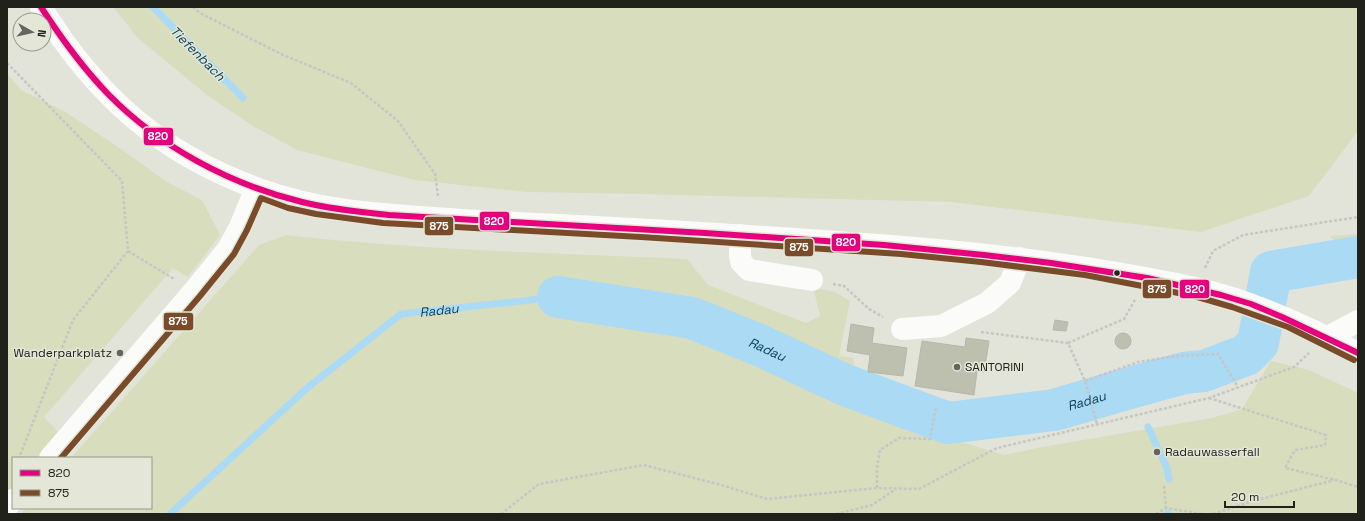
<svg xmlns="http://www.w3.org/2000/svg" width="1365" height="521" font-family="'Space Grotesk',sans-serif">
<rect width="100%" height="100%" fill="#e2e4da"/>
<!-- green -->
<path fill="#d8ddbe" d="M113 7H1358V131L1309 196 1201 232 951 202 641 194 527 192 414 180 297 150 253 126 208 96 138 38Z
M7 73 21 90 64 111 121 149 167 182 202 200 220 235 188 277 173 268 44 417 61 435 40 458H13V488L7 494Z
M1358 234V274L1330 236Z
M286 235C419 250 553 253 687 259L708 285 806 323 820 316 813 287 835 292 850 301 839 356 854 358 850 400 913 427 1004 455 1042 447 1212 418 1242 409 1271 361 1309 370 1358 393V514H21L26 508H151V458H71L259 245Z"/>
<g fill="none" stroke-linecap="round" stroke-linejoin="round">
<!-- stream -->
<g stroke="#abdaf4" stroke-width="7">
<path d="M153 7 243 98"/>
<path d="M1148 427 1167 468 1169 479"/>
<path id="s1" d="M170 514 307 388 401 314 558 297"/>
<path d="M1167 514 1168 513"/>
</g>
<!-- river -->
<path stroke="#abdaf4" stroke-width="42" id="s2" d="M558 297 692 318 759 345 845 385 948 423 1054 410 1133 387 1184 373 1204 371 1246 355 1258 343 1271 272 1358 257"/>
</g>
<!-- building -->
<path fill="#bdc0ae" stroke="#b6b7b0" d="M1055 320 1068 322 1066 331 1053 330Z
M851 324 874 328 872 343 907 348 903 376 868 372 870 355 847 351Z
M1115 341a8 8 0 1 1 16 0a8 8 0 1 1-16 0Z
M966 338 989 341 984 372 977 371 974 395 915 386 922 341 965 347Z"/>
<g fill="none" stroke-linecap="round" stroke-linejoin="round">
<!-- path -->
<path stroke="#c6c6c4" stroke-width="2.5" stroke-dasharray="3 2" stroke-linecap="butt" d="M193 7 200 13 281 54 351 83 398 121 435 174 438 196
M7 63 122 181 128 251 73 320 19 458
M128 251 174 279
M1205 268 1213 251 1243 235 1358 217
M833 284 844 286 869 309 883 317
M981 332 1068 343 1085 381 1097 424
M1068 343 1124 319 1135 300
M1085 381 1138 362 1176 356 1218 354 1238 387
M1209 398 1326 435 1325 445 1295 450 1285 468 1336 480 1358 487
M1164 486 1166 508
M877 488V468L880 450 899 438 930 439 936 407
M501 514 539 484 644 465 721 485 767 499 877 488 919 489 997 448 1209 398 1294 367 1309 353
M836 514 872 505 896 489
M1156 514 1166 508 1202 514
M1213 514 1253 501 1334 480"/>
<!-- minor -->
<path stroke="#fbfbf9" stroke-width="22" d="M740 235V254L741 262 749 270 812 280
M902 329 941 326 987 303 1010 283 1020 258
M1328 337 1358 321
M50 458 194 291 228 249 240 227 256 188
M7 507 13 500"/>
<!-- major -->
<path stroke="#fbfbf9" stroke-width="22" d="M41 7C95 95 161 154 259 189 317 210 373 214 433 218 475 221 518 223 560 225 657 230 754 236 850 243 940 249 1029 258 1117 273 1157 280 1197 287 1235 299 1278 313 1318 332 1358 353"/>
<defs>
<path id="bus-1" d="M41 7C61 38 82 67 108 94 160 147 229 184 302 202 330 209 359 212 389 215L705 233 884 245 984 255 1051 263 1147 278 1221 295 1251 304 1282 317 1358 353"/>
<path id="bus-2" d="M61 458 200 296 234 254 247 230 261 198 288 208 316 214 383 223 641 237 901 254 981 262 1085 275 1194 296 1232 307 1288 327 1354 360"/>
</defs>
<!-- bus-1 casing -->
<use href="#bus-1" stroke="#e4e7d7" stroke-width="9"/>
<!-- bus-2 casing -->
<use href="#bus-2" stroke="#e4e7d7" stroke-width="9"/>
<!-- bus-1 -->
<use href="#bus-1" stroke="#e5007d" stroke-width="6"/>
<!-- bus-2 -->
<use href="#bus-2" stroke="#7a4b2a" stroke-width="6"/>
</g>
<!-- markers -->
<circle fill="#20211b" stroke="#e4e7d7" stroke-width="1.5" cx="1117" cy="273" r="3.5"/>
<g fill="#64655e" stroke="#e4e7d7" stroke-width="1.5">
<circle cx="120" cy="353" r="4"/>
<circle cx="957" cy="367" r="4"/>
<circle cx="1157" cy="452" r="4"/>
</g>
<g text-anchor="middle" stroke-width="3" stroke-linejoin="round" paint-order="stroke">
<!-- poi labels -->
<g font-size="12" fill="#20211b" stroke="#e4e7d7" text-anchor="start">
<text x="112" y="357" text-anchor="end">Wanderparkplatz</text>
<text x="965" y="371">SANTORINI</text>
<text x="1165" y="456">Radauwasserfall</text>
</g>
<!-- water labels -->
<g font-size="13" font-style="italic" fill="#043b57" stroke="#e4e7d7">
<text transform="translate(198 53) rotate(45)" y="5">Tiefenbach</text>
<text dy="5" stroke="none"><textPath href="#s1" startOffset="344">Radau</textPath></text>
<text dy="5" stroke="none"><textPath href="#s2" startOffset="217">Radau</textPath></text>
<text dy="5" stroke="none"><textPath href="#s2" startOffset="553">Radau</textPath></text>
</g>
</g>
<g stroke="#e4e7d7" stroke-width="1.5">
<rect x="143" y="127" width="31" height="19" rx="4" fill="#e5007d"/>
<rect x="479" y="211" width="31" height="20" rx="4" fill="#e5007d"/>
<rect x="424" y="216" width="30" height="20" rx="4" fill="#7a4b2a"/>
<rect x="831" y="233" width="30" height="19" rx="4" fill="#e5007d"/>
<rect x="784" y="238" width="30" height="19" rx="4" fill="#7a4b2a"/>
<rect x="1142" y="279" width="30" height="20" rx="4" fill="#7a4b2a"/>
<rect x="1179" y="279" width="31" height="20" rx="4" fill="#e5007d"/>
<rect x="163" y="312" width="31" height="19" rx="4" fill="#7a4b2a"/>
</g>
<g font-size="11" text-anchor="middle" font-weight="bold" fill="#fff">
<text x="158" y="140">820</text>
<text x="494" y="225">820</text>
<text x="439" y="230">875</text>
<text x="846" y="246">820</text>
<text x="799" y="251">875</text>
<text x="1157" y="293">875</text>
<text x="1195" y="293">820</text>
<text x="178" y="325">875</text>
</g>
<!-- border -->
<rect width="1365" height="521" fill="none" stroke="#20211b" stroke-width="16"/>
<!-- legend -->
<rect x="12" y="457" width="140" height="52" fill="#e4e7d7" stroke="#96988c"/>
<rect x="20" y="470" width="20" height="6" fill="#e5007d" stroke="#96988c"/>
<text x="48" y="477" font-size="12" fill="#20211b">820</text>
<rect x="20" y="490" width="20" height="6" fill="#7a4b2a" stroke="#96988c"/>
<text x="48" y="497" font-size="12" fill="#20211b">875</text>
<!-- north arrow -->
<g transform="translate(32 32) rotate(98)"><circle r="19" fill="#e4e7d7" stroke="#96988c"/>
<path d="M0-3L7 15L0 10L-7 15Z" fill="#64655e"/>
<text y="-6" font-size="11" font-weight="bold" text-anchor="middle" fill="#20211b">N</text>
</g>
<!-- scale -->
<path d="M1225 501v6h69v-6" fill="none" stroke="#20211b" stroke-width="2"/>
<text x="1231" y="501" font-size="12" fill="#20211b" stroke="#e4e7d7" stroke-width="3" paint-order="stroke">20 m</text>
</svg>
